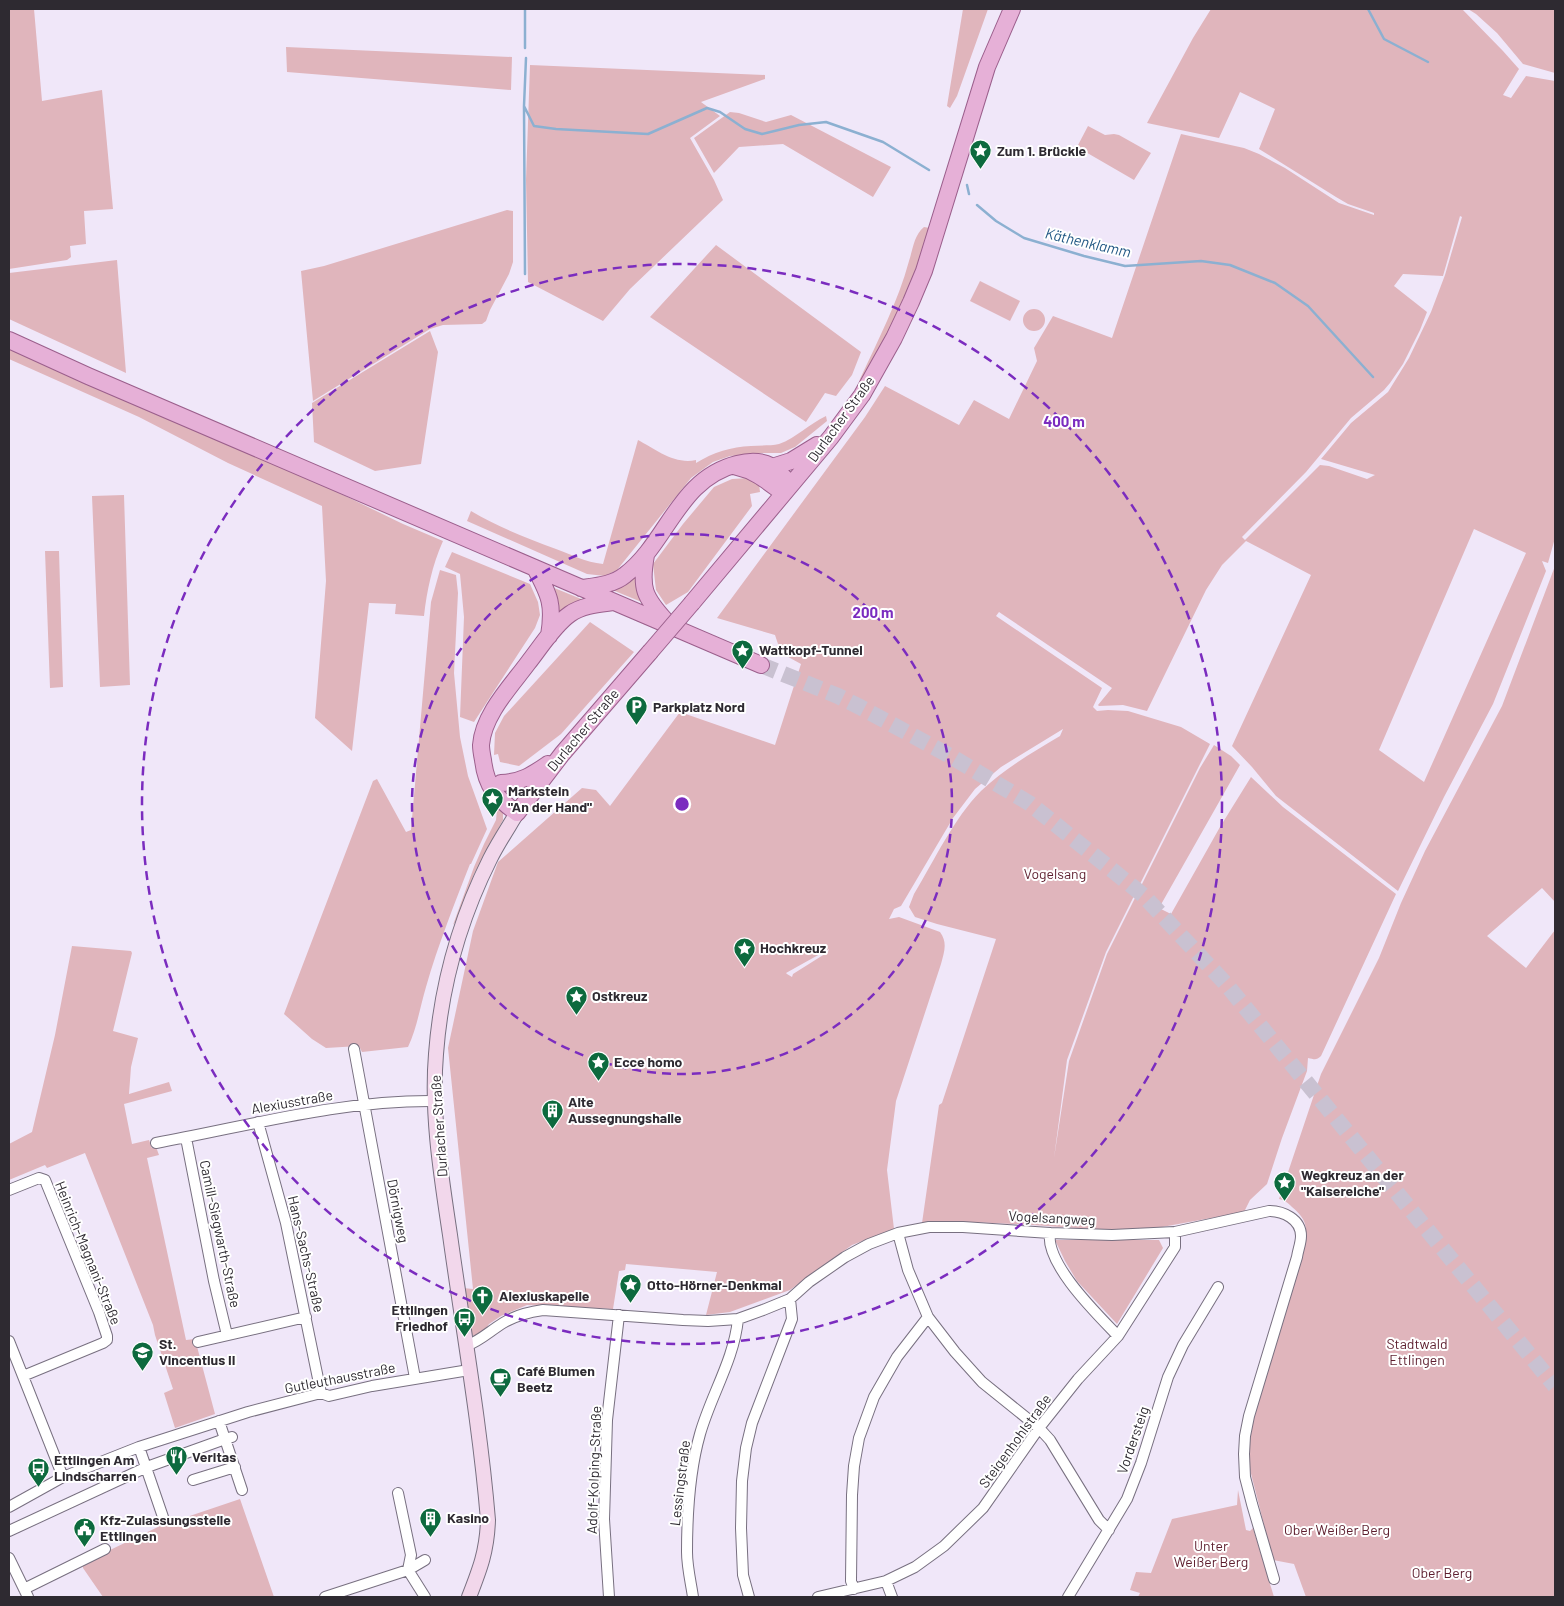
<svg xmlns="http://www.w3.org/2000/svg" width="1564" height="1606" font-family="Barlow,sans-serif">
<rect width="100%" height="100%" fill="#f0e7f9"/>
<!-- green -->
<path fill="#e0b5bc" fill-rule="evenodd" d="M9 9H34L42 101 102 90 113 209 84 211 86 244 70 246 71 257 67 260 9 269Z
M963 9H988L957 96 950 108 947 106Z
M1211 9H1462L1503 51 1519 69 1503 95 1511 98 1526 76 1555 81V538L1548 563 1542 561 1546 571 1493 704 1444 797 1398 891 1276 796 1252 767 1232 746 1311 575 1246 541 1222 565 1206 590 1147 711 1123 705 1099 706 1098 705 1112 688 999 612 996 616 1102 688 1093 707 1097 711 1108 710 1128 711 1181 727 1210 744 1106 952 1067 1060 1054 1158 1069 1061 1107 954 1200 768 1214 745 1231 756 1240 765 1159 908 1171 914 1220 827 1251 777 1283 807 1396 894 1321 1056C1316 1061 1314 1059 1308 1058L1307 1071 1282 1138 1267 1184 1250 1200 1244 1212 1151 1229C1134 1231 1116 1230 1098 1229 1039 1227 981 1219 922 1223L939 1105 942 1103 996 939 937 924 915 917 909 907 914 894C934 861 954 818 981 791 1004 769 1033 752 1060 736L1063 729 1001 767 975 789 953 818 901 906 894 909 889 919 899 917 940 932C948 943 944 952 941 964L896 1101 887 1170 894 1229 852 1245 790 1290 730 1312 706 1315 717 1272 626 1264 625 1270 619 1271 613 1309 527 1305 501 1316 489 1324 485 1330 474 1336 471 1334 463 1288 473 1289 448 1048 473 931 498 862 582 788 596 790 610 806 680 712 775 745 801 664 781 653 775 635 717 618 865 417 885 386 959 425 974 400 1009 419 1037 361 1034 348 1053 316 1112 338 1181 134 1244 148 1259 154 1285 168 1339 203 1374 215V213L1348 204 1336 197 1259 149 1275 109 1240 92 1219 138 1147 123 1193 38ZM1460 216 1462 217 1445 275 1431 312 1409 358 1388 392 1351 423 1321 459 1375 475 1367 479 1329 466 1320 465 1245 540 1242 537 1306 472 1351 418 1384 390 1390 383 1403 364 1420 330 1427 312 1394 286 1403 274 1443 276ZM1474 529 1526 553 1424 782 1379 750ZM829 949 828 952 793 974 792 977 787 974 786 973Z
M1468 9H1555V73L1523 64 1497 33 1476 14Z
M286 47 512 57 511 90 287 72Z
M530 65 765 75V79L701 102 720 116 690 138 714 180 723 200 630 289 603 321 528 282 526 180Z
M730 112 739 113 766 122 791 115 891 167 873 197 783 144 739 147 714 173 694 138Z
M1088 126 1105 135 1114 134 1119 135 1151 153 1134 180 1077 147Z
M507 210 513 211V262L509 274 490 310 486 321 482 324 443 325 430 329 313 401 301 271 324 266Z
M924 227 930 228 917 270 879 354 861 384 859 383 860 379C878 340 898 302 909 261 913 249 914 235 924 227Z
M716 245 861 352 852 375 836 396 825 393 806 422 650 317Z
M117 260 126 373 9 319V273Z
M980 281 1020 301 1010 321 970 301Z
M1023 320a11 11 0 1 1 22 0a11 11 0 1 1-22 0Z
M430 331 438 352 421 464 375 471 314 442 312 403Z
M9 347 331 489 403 524 443 541C432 566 427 590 424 616L395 614 396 604 369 603 352 751 315 718 326 581 322 506 228 463 139 417 9 359Z
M826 416 827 421 795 447 781 453H762L730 456 713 462 691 478 617 570 605 576 587 574 467 521 471 511C498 527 526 538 556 549 572 555 585 562 603 564L638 440C655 449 675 465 696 460V463C714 452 731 447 751 446 760 445 771 446 779 444 796 438 809 424 826 416Z
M749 478 759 484 760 492 750 494 752 506 688 592 666 605 656 590 653 564 683 524 714 487 732 479Z
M124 495 130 685 100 687 92 496Z
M45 551H59L63 687 50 688Z
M452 552 530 584 538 602 540 615 535 628 474 722 460 717 464 617 460 574 445 567Z
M1555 566V902L1542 888 1487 936 1526 968 1555 930V1597H1306L1294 1564 1273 1560 1247 1458 1251 1426 1304 1250C1306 1229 1310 1222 1292 1207 1288 1203 1285 1200 1279 1199L1321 1074 1379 958 1401 903 1425 851 1502 706Z
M637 569 644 603 610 589Z
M440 570 456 575 458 593 454 673 460 737 468 776 487 829 471 864H470C454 905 438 945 426 987 420 1007 417 1028 408 1047L362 1052 359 1046 326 1048 312 1039 284 1014 373 781 377 779 406 832 411 830 431 602Z
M552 587 586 601 557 623Z
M590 622 634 652 561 734 519 766 500 762 498 754 494 755 495 733 504 716Z
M494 800 503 810V820L474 874 457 920 453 925 474 867 484 844 496 820 497 810Z
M72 946 131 951 132 953 113 1031 138 1038 131 1067 129 1094 169 1082 172 1091 124 1104 132 1144 149 1140 152 1148 156 1147 159 1155 147 1158 186 1340 195 1339 215 1414 175 1428 164 1393 173 1389 155 1335 153 1325 85 1153 47 1168 45 1165 9 1180V1144L32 1132 55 1035Z
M1055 1240H1159L1163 1248 1117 1324 1077 1281 1065 1261Z
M1238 1490 1246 1530 1250 1531 1253 1528 1274 1597H1138L1140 1593 1130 1590 1136 1572 1151 1573 1172 1519 1237 1505Z
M240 1499 274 1597H103L83 1568V1563L160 1526Z"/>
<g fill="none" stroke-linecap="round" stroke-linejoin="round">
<!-- stream -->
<path stroke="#8cb0d1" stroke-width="2.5" d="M1368 9 1384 39 1428 62
M525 48V9
M524 106 534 126 556 129 648 134 707 108 720 112 745 129 762 134 799 125 826 122 883 142 929 170
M967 185 969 194
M977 205 996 221 1024 238 1084 256 1125 266 1201 261 1230 265 1275 283 1308 306 1373 377
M525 274 524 106 526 58"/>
<!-- primary-tunnel -->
<path stroke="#c9c1d1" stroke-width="16" stroke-dasharray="16 8" stroke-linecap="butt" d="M761 665 838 696 860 707 952 757 1029 803 1143 895 1226 984 1555 1386"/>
<defs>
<path id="minor" d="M354 1049 415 1378
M258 1122 286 1223 321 1393
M186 1138 214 1281 227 1335
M156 1143C249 1126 340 1100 435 1101
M9 1190 39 1178 45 1180 99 1312 107 1336V1340L103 1343 23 1376
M898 1233 908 1270 928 1317 955 1352 982 1382 1039 1428 1050 1440 1099 1520 1109 1530
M1050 1233C1045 1264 1098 1315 1118 1336
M9 1341 63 1477
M198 1342 306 1317
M466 1346C480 1341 490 1331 503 1323 516 1315 529 1312 543 1310L683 1320 708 1321 738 1319 763 1310 790 1299 809 1282 845 1257 869 1244 898 1233 929 1227H963L1050 1233 1112 1235 1175 1232 1269 1211C1283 1211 1301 1219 1301 1236 1301 1243 1298 1250 1297 1257L1249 1416 1245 1436 1244 1454 1245 1477 1252 1504 1274 1579
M219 1421 242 1490
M139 1447 163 1517
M193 1480 235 1467
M9 1507 63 1477 139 1447 248 1412 321 1393 329 1396 372 1386 469 1370
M9 1531 147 1467 225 1439 232 1437
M9 1558 28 1597
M425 1560 408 1570 425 1597
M886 1581 892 1597
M24 1589 105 1549
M854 1589 851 1581 852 1495 854 1466 859 1438 874 1397 897 1357 928 1317
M325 1597 408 1570 411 1555 398 1493
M609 1597 604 1519 607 1420 619 1315
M693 1597C691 1583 687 1567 687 1552 687 1516 690 1469 700 1434 711 1395 734 1360 738 1319
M749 1597 743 1575 741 1528 742 1481 746 1448 752 1423 792 1319 790 1299
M818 1597 886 1581 915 1567 944 1546 983 1508 1039 1428 1078 1379 1118 1336 1175 1247V1232
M1068 1597 1127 1499 1141 1463 1168 1377 1183 1345 1218 1287"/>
<path id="secondary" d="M469 1597C480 1569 487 1551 488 1520 480 1424 463 1329 450 1235 441 1175 431 1114 436 1054 441 987 460 919 490 859 498 843 508 828 517 813"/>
<path id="primary" d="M9 340 88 376 761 665
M737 467C756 471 768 482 783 493
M772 467 791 461 817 445
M646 555C640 588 644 597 666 621
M535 568C550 596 554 605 549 636
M581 588C596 586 613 585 625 575 668 542 678 479 737 464 748 461 760 460 771 466 778 471 784 478 791 484
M614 602C600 604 583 605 570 614 554 625 540 648 528 663 511 686 483 715 481 745 481 750 482 755 483 760 486 786 496 798 517 813L562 754 650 652
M692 603 831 437 862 395 894 338 911 302 924 271 987 67 1012 9
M501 783C522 782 532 775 548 764"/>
</defs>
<!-- minor casing -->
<use href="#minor" stroke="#787080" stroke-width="12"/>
<!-- secondary casing -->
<use href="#secondary" stroke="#787080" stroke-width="16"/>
<!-- primary casing -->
<use href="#primary" stroke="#9b5f8c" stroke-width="18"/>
<!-- minor -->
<use href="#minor" stroke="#fff" stroke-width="10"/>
<!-- secondary -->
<use href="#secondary" stroke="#f2d7eb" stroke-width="14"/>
<!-- primary -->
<use href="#primary" stroke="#e6b0d7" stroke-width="16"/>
<defs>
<path id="primary-bridge" d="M650 652 692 603"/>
</defs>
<!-- primary-bridge casing -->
<use href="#primary-bridge" stroke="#9b5f8c" stroke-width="18" stroke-linecap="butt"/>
<!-- primary-bridge -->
<use href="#primary-bridge" stroke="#e6b0d7" stroke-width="16"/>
</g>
<!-- distance rings -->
<g fill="none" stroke="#7b2cbf" stroke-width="2.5" stroke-dasharray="9 6">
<circle cx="682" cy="804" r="270"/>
<circle cx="682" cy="804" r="540"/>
</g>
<!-- icons -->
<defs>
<symbol id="sight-pin" viewBox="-11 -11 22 30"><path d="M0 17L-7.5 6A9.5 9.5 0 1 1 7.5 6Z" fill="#0d6a3e" stroke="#fff"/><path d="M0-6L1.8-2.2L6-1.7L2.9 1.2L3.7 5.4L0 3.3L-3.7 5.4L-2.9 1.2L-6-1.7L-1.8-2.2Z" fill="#fff"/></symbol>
<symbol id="parking-pin" viewBox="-11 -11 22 30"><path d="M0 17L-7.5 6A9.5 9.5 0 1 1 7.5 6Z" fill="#0d6a3e" stroke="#fff"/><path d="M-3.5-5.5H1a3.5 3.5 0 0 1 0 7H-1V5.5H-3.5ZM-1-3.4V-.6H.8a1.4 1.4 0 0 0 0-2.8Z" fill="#fff"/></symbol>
<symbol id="building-pin" viewBox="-11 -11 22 30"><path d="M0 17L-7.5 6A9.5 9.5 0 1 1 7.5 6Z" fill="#0d6a3e" stroke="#fff"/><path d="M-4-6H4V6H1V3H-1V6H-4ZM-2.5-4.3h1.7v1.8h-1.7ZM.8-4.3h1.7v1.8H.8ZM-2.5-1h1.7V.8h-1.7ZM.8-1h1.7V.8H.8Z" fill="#fff"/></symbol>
<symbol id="church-pin" viewBox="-11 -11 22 30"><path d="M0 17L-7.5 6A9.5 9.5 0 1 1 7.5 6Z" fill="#0d6a3e" stroke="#fff"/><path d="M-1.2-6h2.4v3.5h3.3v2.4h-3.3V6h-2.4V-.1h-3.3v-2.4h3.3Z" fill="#fff"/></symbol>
<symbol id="bus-pin" viewBox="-11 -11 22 30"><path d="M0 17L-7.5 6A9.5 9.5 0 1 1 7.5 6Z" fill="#0d6a3e" stroke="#fff"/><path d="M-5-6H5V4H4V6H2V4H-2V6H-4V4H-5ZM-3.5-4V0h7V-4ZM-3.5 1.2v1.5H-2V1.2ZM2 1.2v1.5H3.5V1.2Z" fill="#fff"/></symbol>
<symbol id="school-pin" viewBox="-11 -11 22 30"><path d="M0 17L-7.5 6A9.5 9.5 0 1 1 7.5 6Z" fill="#0d6a3e" stroke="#fff"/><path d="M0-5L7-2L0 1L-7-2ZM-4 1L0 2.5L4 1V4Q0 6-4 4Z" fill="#fff"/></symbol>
<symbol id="cafe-pin" viewBox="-11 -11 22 30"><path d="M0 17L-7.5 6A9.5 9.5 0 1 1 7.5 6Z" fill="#0d6a3e" stroke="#fff"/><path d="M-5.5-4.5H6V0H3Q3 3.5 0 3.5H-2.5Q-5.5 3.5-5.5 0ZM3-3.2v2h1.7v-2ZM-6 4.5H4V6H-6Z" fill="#fff"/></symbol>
<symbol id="restaurant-pin" viewBox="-11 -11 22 30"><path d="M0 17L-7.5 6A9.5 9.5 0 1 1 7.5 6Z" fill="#0d6a3e" stroke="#fff"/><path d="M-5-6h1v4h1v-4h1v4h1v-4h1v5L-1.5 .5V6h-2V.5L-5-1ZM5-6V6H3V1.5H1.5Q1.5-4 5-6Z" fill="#fff"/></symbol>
<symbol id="civic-pin" viewBox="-11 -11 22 30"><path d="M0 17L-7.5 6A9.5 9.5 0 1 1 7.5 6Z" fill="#0d6a3e" stroke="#fff"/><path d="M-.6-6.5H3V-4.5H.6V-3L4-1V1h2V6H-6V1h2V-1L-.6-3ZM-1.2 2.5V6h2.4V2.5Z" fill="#fff"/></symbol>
</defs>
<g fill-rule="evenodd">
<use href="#sight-pin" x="968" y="138" width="25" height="34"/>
<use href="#sight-pin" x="730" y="638" width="25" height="34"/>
<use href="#parking-pin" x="624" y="694" width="25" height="34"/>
<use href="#sight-pin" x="480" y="786" width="25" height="34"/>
<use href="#sight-pin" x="732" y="936" width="25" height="34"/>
<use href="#sight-pin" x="564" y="984" width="25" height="34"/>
<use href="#sight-pin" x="586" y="1050" width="25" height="34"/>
<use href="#building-pin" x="540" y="1098" width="25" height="34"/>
<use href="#sight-pin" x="1272" y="1170" width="25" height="34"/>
<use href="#sight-pin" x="618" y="1272" width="25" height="34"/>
<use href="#church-pin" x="470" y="1284" width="25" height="34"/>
<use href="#bus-pin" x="452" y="1306" width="25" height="34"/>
<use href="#school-pin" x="130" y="1340" width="25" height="34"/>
<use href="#cafe-pin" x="488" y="1366" width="25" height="34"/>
<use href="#restaurant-pin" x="164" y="1444" width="25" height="34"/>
<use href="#bus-pin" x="26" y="1456" width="25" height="34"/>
<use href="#building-pin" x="418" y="1506" width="25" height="34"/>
<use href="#civic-pin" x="72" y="1516" width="25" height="34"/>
</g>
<g text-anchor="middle" stroke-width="4" stroke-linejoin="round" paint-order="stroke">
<!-- poi labels -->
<g font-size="14" font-weight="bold" fill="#2e2a31" stroke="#fff" text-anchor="start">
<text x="997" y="156">Zum 1. Brückle</text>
<text x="759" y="655">Wattkopf-Tunnel</text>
<text x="653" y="712">Parkplatz Nord</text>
<text x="508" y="796">Markstein<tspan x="508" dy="16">"An der Hand"</tspan></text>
<text x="760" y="953">Hochkreuz</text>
<text x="592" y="1001">Ostkreuz</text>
<text x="614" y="1067">Ecce homo</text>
<text x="568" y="1107">Alte<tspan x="568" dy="16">Aussegnungshalle</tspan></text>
<text x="1301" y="1180">Wegkreuz an der<tspan x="1301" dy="16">"Kaisereiche"</tspan></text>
<text x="647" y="1290">Otto-Hörner-Denkmal</text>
<text x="499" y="1301">Alexiuskapelle</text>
<text x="448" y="1315" text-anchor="end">Ettlingen<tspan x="448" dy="16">Friedhof</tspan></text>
<text x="159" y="1349">St.<tspan x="159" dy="16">Vincentius II</tspan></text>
<text x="517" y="1376">Café Blumen<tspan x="517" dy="16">Beetz</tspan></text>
<text x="192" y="1462">Veritas</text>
<text x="54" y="1465">Ettlingen Am<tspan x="54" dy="16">Lindscharren</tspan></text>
<text x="447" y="1523">Kasino</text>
<text x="100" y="1525">Kfz-Zulassungsstelle<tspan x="100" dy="16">Ettlingen</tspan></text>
</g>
<!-- street labels -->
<g font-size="14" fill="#2e2a31" stroke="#fff">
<text transform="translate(841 419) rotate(-54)" y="5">Durlacher Straße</text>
<text transform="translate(583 730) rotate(-50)" y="5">Durlacher Straße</text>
<text transform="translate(292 1102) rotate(-10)" y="5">Alexiusstraße</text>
<text transform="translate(439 1126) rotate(-94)" y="5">Durlacher Straße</text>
<text transform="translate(398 1211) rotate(79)" y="5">Dörnigweg</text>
<text transform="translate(1052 1218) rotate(3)" y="5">Vogelsangweg</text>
<text transform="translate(220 1234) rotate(78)" y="5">Camill-Siegwarth-Straße</text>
<text transform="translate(88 1253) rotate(68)" y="5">Heinrich-Magnani-Straße</text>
<text transform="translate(306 1254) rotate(77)" y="5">Hans-Sachs-Straße</text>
<text transform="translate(340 1378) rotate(-11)" y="5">Gutleuthausstraße</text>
<text transform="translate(1133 1440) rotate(-71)" y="5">Vordersteig</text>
<text transform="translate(1015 1441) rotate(-54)" y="5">Steigenhohlstraße</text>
<text transform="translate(594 1470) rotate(-88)" y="5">Adolf-Kolping-Straße</text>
<text transform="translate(680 1483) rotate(-83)" y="5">Lessingstraße</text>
</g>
<!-- park labels -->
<g font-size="14" fill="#5d1e2e" stroke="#fff">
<text x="1055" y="879">Vogelsang</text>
<text x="1417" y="1349">Stadtwald<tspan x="1417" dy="16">Ettlingen</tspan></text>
<text x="1337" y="1535">Ober Weißer Berg</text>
<text x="1211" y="1551">Unter<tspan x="1211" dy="16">Weißer Berg</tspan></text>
<text x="1442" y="1578">Ober Berg</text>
</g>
<!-- water labels -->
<g font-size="15" font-style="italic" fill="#225884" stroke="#fff">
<text transform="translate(1088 243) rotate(13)" y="5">Käthenklamm</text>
</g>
</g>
<circle cx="682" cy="804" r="8" fill="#7b2cbf" stroke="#fff" stroke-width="2.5"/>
<g font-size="15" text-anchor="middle" font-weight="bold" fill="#7b2cbf" stroke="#fff" stroke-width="4" stroke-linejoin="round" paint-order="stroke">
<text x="1064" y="427">400 m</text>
<text x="873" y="618">200 m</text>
</g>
<!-- border -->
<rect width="1564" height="1606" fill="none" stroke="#2e2a31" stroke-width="20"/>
</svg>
